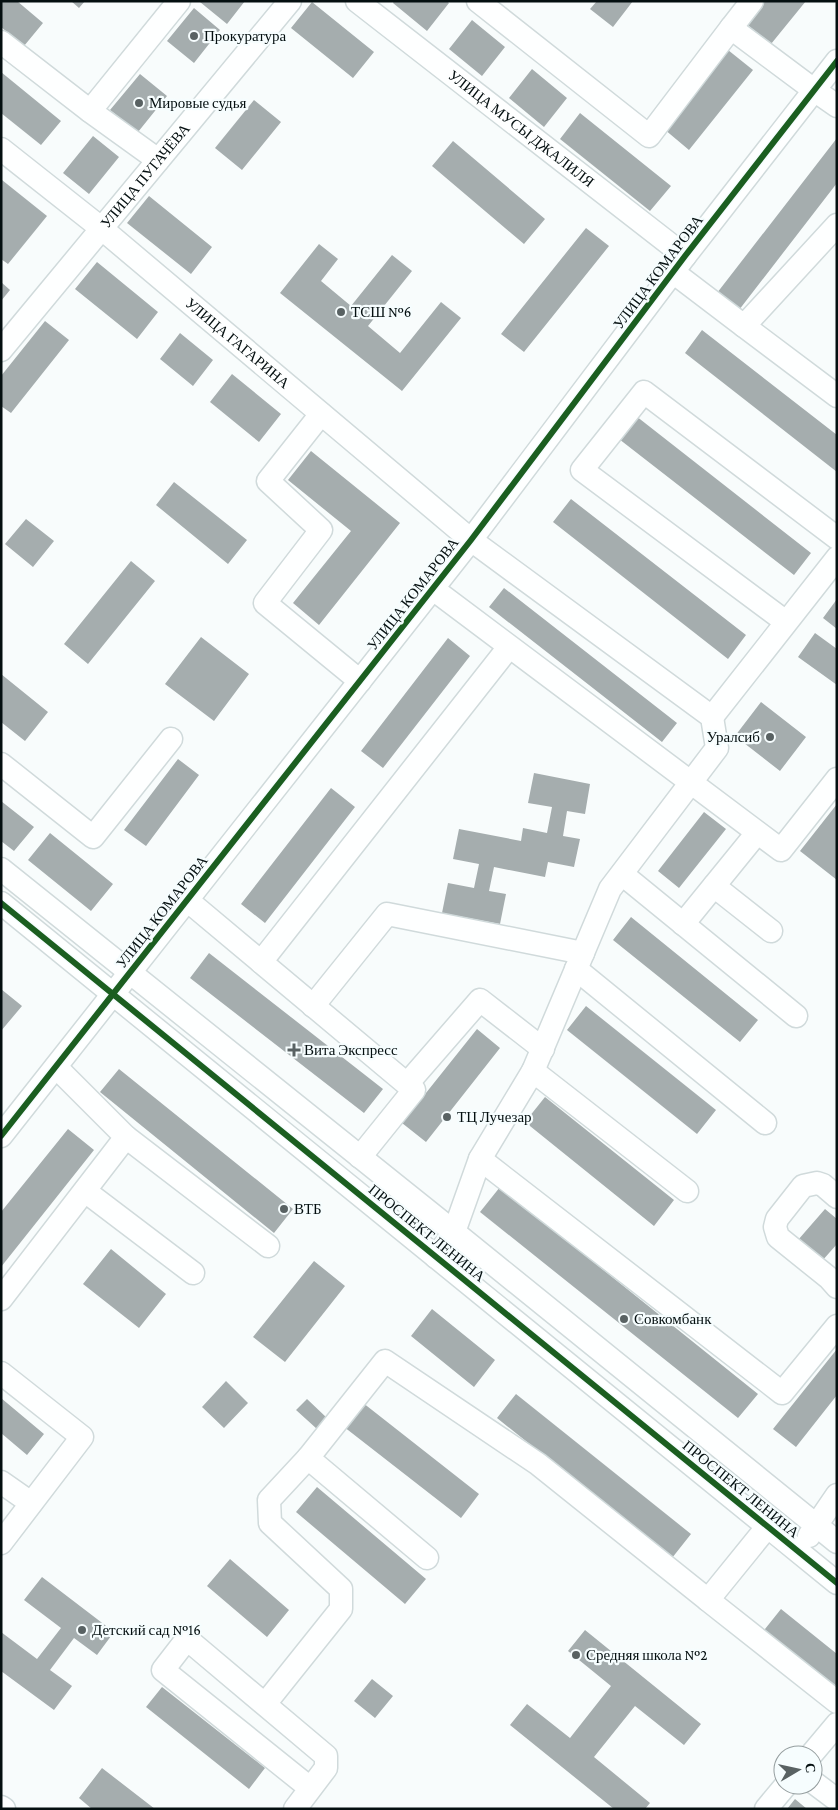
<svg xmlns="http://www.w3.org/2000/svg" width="838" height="1810" font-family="'Crimson Pro',serif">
<rect width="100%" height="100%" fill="#f8fcfc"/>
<!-- building -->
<path fill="#a5adae" d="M1 1H17L43 23 24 46 1 27Z
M71 1H85L79 8Z
M201 1H245L227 24 200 2Z
M394 1H447L449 3 427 31 393 3Z
M597 1H633L613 27 590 9Z
M763 1H806L771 44 745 23Z
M312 2 374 52 353 78 291 28Z
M194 8 220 30 194 63 167 41Z
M472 20 505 47 482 76 449 49Z
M728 50 753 70 689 150 664 129Z
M532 69 567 98 544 127 509 98Z
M1 72 61 121 41 145 1 113Z
M140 74 167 96 138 132 110 110Z
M254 100 281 122 242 170 215 148Z
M580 113 671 186 650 211 560 139Z
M93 136 119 157 89 194 63 173Z
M837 138V183L739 310 717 293Z
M453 141 545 219 524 244 432 166Z
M2 180 47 216 8 264 1 259Z
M149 196 212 247 191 274 127 223Z
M586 228 609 246 524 352 501 334Z
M319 244 338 259 321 281 351 306 392 255 412 271 368 326 400 353 441 302 461 318 402 391 280 293Z
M97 262 158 312 137 339 75 289Z
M1 282 10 290 1 301Z
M45 321 69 340 11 413 1 406V376Z
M702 330 837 435V472L685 353Z
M180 333 213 360 193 386 160 359Z
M232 374 281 414 259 442 210 402Z
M636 416 811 553 794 575 619 439Z
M311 451 400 523 319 625 293 603 351 531 288 480Z
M174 482 247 540 228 564 156 505Z
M571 499 746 635 728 659 553 522Z
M26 519 54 541 33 567 5 544Z
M131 561 155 581 88 664 64 644Z
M504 588 677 723 662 742 489 607Z
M837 599V629L823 618Z
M815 633 837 649V685L798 657Z
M201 637 249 674 214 721 165 684Z
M448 638 470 656 383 768 361 751Z
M1 674 48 712 25 741 1 722Z
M761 702 806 737 780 771 735 736Z
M178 759 199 775 146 846 124 830Z
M534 773 590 784 585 814 567 811 563 836 580 839 574 867 548 862 545 877 494 867 489 891 506 894 500 924 442 913 448 883 474 888 479 864 453 859 459 829 521 841 523 828 547 833 552 807 528 803Z
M331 788 355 807 265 923 241 904Z
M1 801 34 827 14 851 1 841Z
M837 804V880L800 851Z
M704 812 726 829 679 888 658 871Z
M50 833 113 884 91 911 28 860Z
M631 917 758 1020 740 1042 613 940Z
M209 953 383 1089 364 1113 190 978Z
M1 989 22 1006 1 1031Z
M586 1006 716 1110 697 1134 567 1030Z
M477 1029 500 1048 426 1142 402 1123Z
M119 1069 293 1209 274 1233 100 1092Z
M545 1097 674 1200 654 1226 525 1122Z
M68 1129 94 1150 1 1267V1212Z
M500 1187 758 1394 738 1418 480 1212Z
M825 1209 837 1219V1244L822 1261 798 1240Z
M111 1249 166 1294 139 1328 83 1284Z
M314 1261 345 1286 285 1362 253 1337Z
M432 1309 495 1360 474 1387 411 1336Z
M837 1349V1395L796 1447 773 1429Z
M226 1381 248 1403 224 1428 202 1407Z
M516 1394 691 1534 672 1558 497 1418Z
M1 1398 44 1434 27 1455 1 1433Z
M307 1399 327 1418 317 1429 296 1410Z
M358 1399 479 1494 461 1518 339 1423Z
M317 1487 426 1579 405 1604 296 1512Z
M230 1559 289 1610 267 1637 207 1586Z
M42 1577 114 1632 97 1655 74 1638 50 1670 72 1686 54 1710 1 1671V1632L37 1659 61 1628 24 1600Z
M781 1609 837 1654V1695L761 1634Z
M585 1630 701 1724 684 1745 635 1706 594 1757 650 1803 645 1809H614L510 1725 527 1704 570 1738 611 1686 568 1651Z
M372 1679 393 1696 375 1718 354 1701Z
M162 1687 265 1768 249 1789 146 1707Z
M102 1768 155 1809H92L79 1798Z
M795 1799 807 1809H787Z"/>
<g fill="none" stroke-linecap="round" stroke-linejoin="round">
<defs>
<g id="minor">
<path id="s1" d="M357 1 685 256"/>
<path d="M478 1 649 136 731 28 814 90 837 106"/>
<path d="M731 28 752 1"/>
<path d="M1 42 90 111 158 160"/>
<path d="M90 111 179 1"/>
<path id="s2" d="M1 149 101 228 471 540 712 717 717 748 610 889 533 1071 480 1159 454 1232 436 1257"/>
<path d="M673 272 744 326 837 225"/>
<path d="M744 326 837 396"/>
<path id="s3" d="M1 350 290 1"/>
<path d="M321 414 268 481 321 530 265 603 360 681"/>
<path d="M433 589 781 850 837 779"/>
<path d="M786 622 582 470 644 392 837 538"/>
<path d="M712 717 837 558"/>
<path d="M1 764 93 837 171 739"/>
<path d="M1 869 454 1232 837 1542"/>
<path d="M622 874 796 1016"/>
<path d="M714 886 771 931"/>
<path d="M187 900 414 1090 360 1157"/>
<path d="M1 903 837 1583"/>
<path d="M683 924 757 833"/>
<path d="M261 962 509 647"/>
<path d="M576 969 765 1123"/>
<path d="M313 1006 387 914 583 953"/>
<path d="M533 1071 687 1191"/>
<path d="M407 1084 480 1000 543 1049"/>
<path d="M1 1136 471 540 685 256 837 61"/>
<path d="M126 1137 268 1246"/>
<path d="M480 1159 782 1393 837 1326"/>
<path d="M85 1191 193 1273"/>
<path d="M837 1197 823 1185 817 1183 803 1186 777 1219 775 1227 778 1237 829 1278 837 1287"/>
<path d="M1 1299 126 1137 56 1067"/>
<path d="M1 1373 82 1437 1 1543"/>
<path d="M308 1458 427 1558"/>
<path d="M1 1482 31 1503"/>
<path d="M768 1526 708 1600 837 1702"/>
<path d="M809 1536 837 1495"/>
<path d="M265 1704 341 1609V1589L270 1523 269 1500 308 1458 385 1361 538 1464 708 1600"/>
<path d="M811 1755 837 1724"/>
<path d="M813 1782 837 1800"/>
<path d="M1 1807 4 1809"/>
<path d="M295 1809 326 1768V1756L187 1639 163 1670 310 1788"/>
<path d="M766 1809 786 1785"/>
</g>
</defs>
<!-- minor casing -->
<use href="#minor" stroke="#d0dadb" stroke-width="25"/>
<!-- minor -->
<use href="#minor" stroke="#feffff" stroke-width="22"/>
<defs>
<path id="cycleway" d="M1 903 837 1583
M1 1136 471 540 685 256 837 61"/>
</defs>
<!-- cycleway casing -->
<use href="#cycleway" stroke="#f6fdfe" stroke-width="9"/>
<!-- cycleway -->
<use href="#cycleway" stroke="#1b5e20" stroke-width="6"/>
</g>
<!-- markers -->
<g fill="#596263" stroke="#f6fdfe" stroke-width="2">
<circle cx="194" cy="36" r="5"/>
<circle cx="139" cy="103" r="5"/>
<circle cx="341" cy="312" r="5"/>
<circle cx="770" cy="737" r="5"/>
<path d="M291.5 1042.5h5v5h5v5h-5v5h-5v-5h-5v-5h5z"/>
<circle cx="447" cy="1117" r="5"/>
<circle cx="284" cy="1209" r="5"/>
<circle cx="624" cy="1319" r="5"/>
<circle cx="82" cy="1630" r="5"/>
<circle cx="576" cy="1655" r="5"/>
</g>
<g text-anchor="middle" stroke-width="4.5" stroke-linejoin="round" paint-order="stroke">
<!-- poi labels -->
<g font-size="15" fill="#040f10" stroke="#f6fdfe" text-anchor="start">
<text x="204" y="41">Прокуратура</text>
<text x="149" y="108">Мировые судья</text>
<text x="351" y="317">ТСШ №6</text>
<text x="760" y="742" text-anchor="end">Уралсиб</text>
<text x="304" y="1055">Вита Экспресс</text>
<text x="457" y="1122">ТЦ Лучезар</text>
<text x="294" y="1214">ВТБ</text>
<text x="634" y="1324">Совкомбанк</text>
<text x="92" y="1635">Детский сад №16</text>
<text x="586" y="1660">Средняя школа №2</text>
</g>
<!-- street labels -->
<g font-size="15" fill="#040f10" stroke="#f6fdfe">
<text dy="5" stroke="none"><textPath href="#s1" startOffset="208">УЛИЦА МУСЫ ДЖАЛИЛЯ</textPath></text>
<text dy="5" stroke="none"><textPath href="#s3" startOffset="226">УЛИЦА ПУГАЧЁВА</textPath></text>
<text transform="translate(658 272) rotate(-53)" y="5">УЛИЦА КОМАРОВА</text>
<text dy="5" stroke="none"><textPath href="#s2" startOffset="306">УЛИЦА ГАГАРИНА</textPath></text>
<text transform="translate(413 594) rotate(-52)" y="5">УЛИЦА КОМАРОВА</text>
<text transform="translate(162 912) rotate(-52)" y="5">УЛИЦА КОМАРОВА</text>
<text transform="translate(427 1233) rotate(39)" y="5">ПРОСПЕКТ ЛЕНИНА</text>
<text transform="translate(741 1489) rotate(39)" y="5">ПРОСПЕКТ ЛЕНИНА</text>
</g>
</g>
<!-- border -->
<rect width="838" height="1810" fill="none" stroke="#040f10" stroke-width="5"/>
<!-- north arrow -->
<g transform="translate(798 1770) rotate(81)"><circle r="24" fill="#f6fdfe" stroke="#959e9f"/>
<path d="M0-4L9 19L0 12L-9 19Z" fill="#596263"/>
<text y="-8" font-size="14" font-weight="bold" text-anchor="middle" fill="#040f10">С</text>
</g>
</svg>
